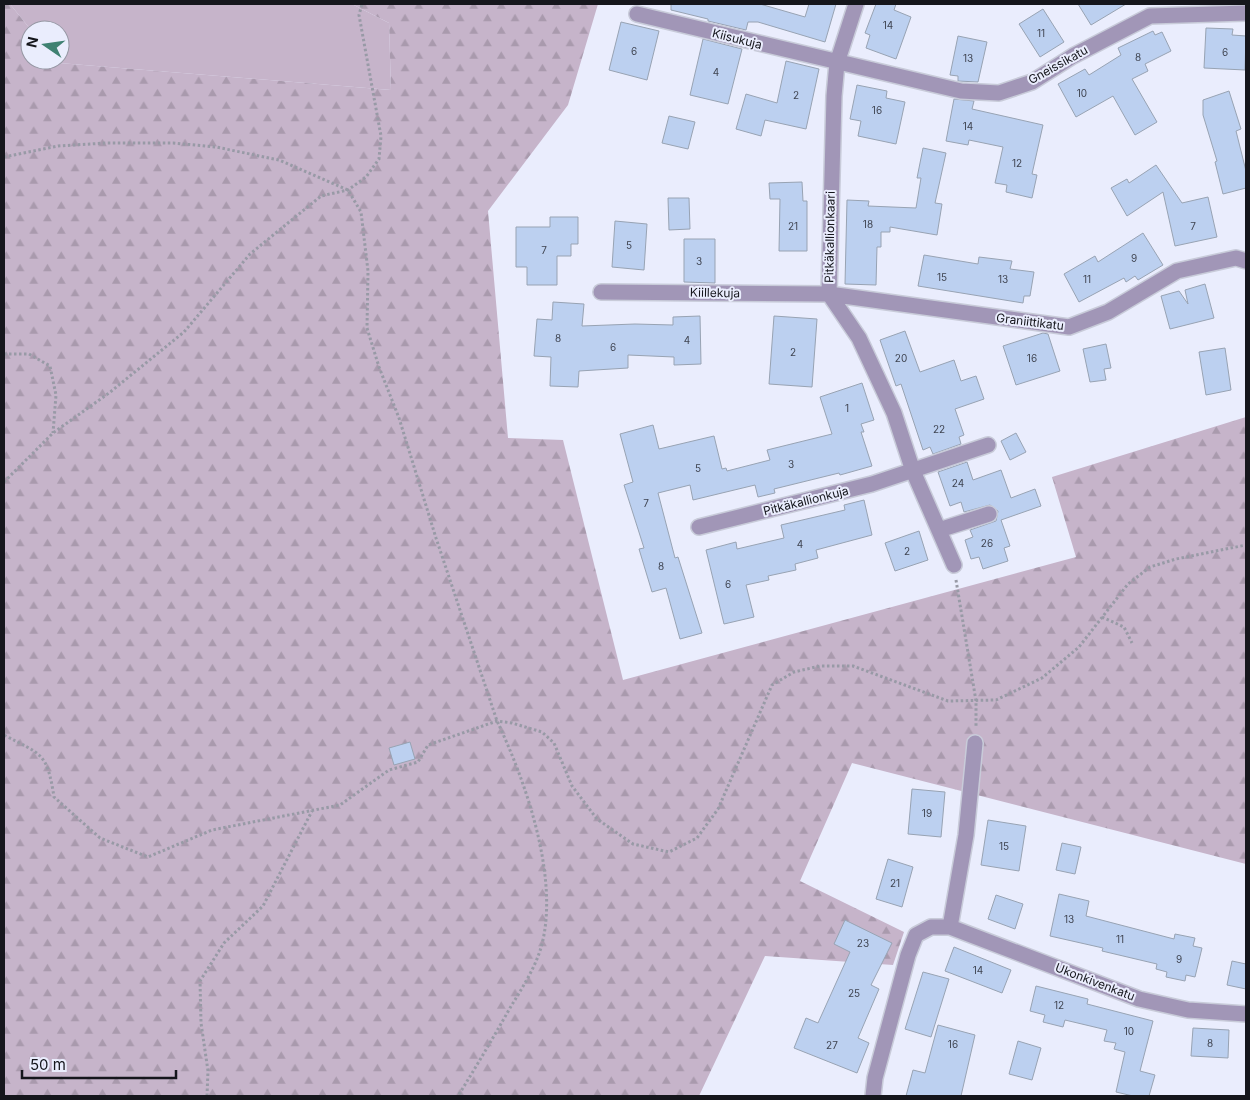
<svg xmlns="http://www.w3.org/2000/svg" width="1250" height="1100" font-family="Inter,sans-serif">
<defs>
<pattern id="forest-firs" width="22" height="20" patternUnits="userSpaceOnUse" patternTransform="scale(1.25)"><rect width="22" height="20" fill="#c6b4ca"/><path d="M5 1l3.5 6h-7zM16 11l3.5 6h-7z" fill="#a99aad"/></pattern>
</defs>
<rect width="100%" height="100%" fill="#eaedfd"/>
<!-- grass -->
<path fill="#c6b4ca" d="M10 4H352L389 23 391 90 59 63 56 60H60V30H31Z"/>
<!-- forest -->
<path fill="url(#forest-firs)" d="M4 4H10L31 30 30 60H56L59 63 391 90 389 23 352 4H598L568 105 488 211 508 438 563 440 623 680 1076 557 1052 477 1246 417V864L852 763 800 881 904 932 893 965 765 956 699 1096H4Z"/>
<!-- building -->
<path fill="#bcd0f0" stroke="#98a3b3" d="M671 4H760L805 17 809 4H836L825 42 758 22H748L746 30 708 21V19L671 10Z
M876 4H896L894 10 911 17 896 59 866 48 870 35 865 33Z
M1078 4H1126L1091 25Z
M1043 9 1064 42 1040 57 1019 24Z
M621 22 659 31 647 80 609 70Z
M1206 28 1233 29 1232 35 1246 36 1245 70 1204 68Z
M1153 31 1155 35 1162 32 1171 51 1145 64 1148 71 1132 79 1157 122 1135 135 1113 96 1076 117 1058 84 1085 69 1089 75 1121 55 1118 48Z
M958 36 987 42 978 82 958 81V76L950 75Z
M703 39 742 49 728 104 690 95Z
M786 61 819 69 806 129 765 120 761 136 736 129 746 94 777 103Z
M857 85 887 91 886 98 905 102 896 144 858 136 861 121 850 119Z
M1229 91 1241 129 1236 131 1246 171V188L1223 194 1215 162 1217 161 1203 115V100Z
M954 99 974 101 972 109 1043 125 1032 174 1037 175 1032 198 1006 192 1007 185 995 183 1003 147 969 140 968 145 946 141Z
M669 116 695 122 688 149 662 143Z
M923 148 946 153 935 203 942 204 937 235 890 227V232H881V247H877L876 285 845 284 847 200 869 201 868 206 916 208 921 178H917Z
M1156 165 1182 203 1208 197 1217 237 1175 246 1163 192 1127 216 1111 188 1127 179 1129 183Z
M802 182 803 201H807V251H779L780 199H770L769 183Z
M668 198H689L690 229 669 230Z
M550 217H578V244H571V256H557V285H527V267H516V227H550Z
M615 221 647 224 644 270 612 267Z
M1143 233 1163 265 1138 280 1135 276 1126 282 1124 278 1079 302 1064 274 1095 256 1098 262Z
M684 239H715V283L684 282Z
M924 255 978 264 979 257 1012 261 1010 269 1034 272 1030 296H1024L1023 303 918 286Z
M1205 284 1214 318 1170 329 1161 296 1179 291 1188 304 1185 290Z
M553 302 584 304 582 326 635 324 673 325V317L700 316 701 364 674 365V357L628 355V368L579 371 578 387 550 386 551 357 534 356 537 319 552 320Z
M774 316 817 319 812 387 769 384Z
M905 331 920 372 954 360 961 381 976 376 984 399 955 409 964 435 959 437 961 444 933 454 930 447 923 450 901 384 896 386 880 340Z
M1043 333 1048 334 1060 371 1016 385 1003 346Z
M1106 344 1111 368 1104 369 1106 380 1090 382 1083 349Z
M1225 348 1231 390 1206 395 1199 352Z
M862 383 874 420 861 424 864 432H861L872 466 840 475 839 473 774 489 775 493 758 497 755 485 693 500 690 485 658 493 675 558 678 557 702 633 680 639 666 588 652 592 639 549 644 548 624 485 633 482 620 434 653 425 659 449 714 436 722 469 726 468 727 471 770 460 767 450 832 434 820 397Z
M1016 433 1026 452 1010 460 1001 441Z
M967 462 973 480 1001 470 1011 498 1035 489 1041 506 1001 520 1010 546 1004 548 1008 561 983 569 979 557 971 559 965 540 973 537 970 530 996 521 998 511 990 505 964 512 961 502 950 506 938 472Z
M864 500 872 535 816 550 818 558 795 564 796 570 768 576 769 580 746 585 754 617 724 624 706 550 736 542 737 549 784 538 781 525 845 510 844 505Z
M919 531 928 560 895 571 885 543Z
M410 742 415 759 394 765 389 748Z
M912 789 945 792 941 837 908 834Z
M988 820 1026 826 1019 871 981 865Z
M1062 843 1081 847 1075 874 1056 870Z
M888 859 913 867 902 907 876 899Z
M1059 894 1089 901 1086 916 1174 939 1175 934 1195 938 1193 946 1202 948 1195 977 1186 975 1185 981 1166 977 1167 972 1156 969 1157 964 1102 951 1103 948 1050 936Z
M996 895 1023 904 1015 929 988 919Z
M845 920 892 943 871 985 879 989 858 1038 869 1043 857 1073 794 1048 806 1018 818 1023 850 952 834 944Z
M954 947 1011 970 1002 993 945 971Z
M1232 961 1246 964V989L1227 985Z
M923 972 949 979 931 1037 905 1029Z
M1036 986 1088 999 1087 1004 1153 1021 1140 1071 1155 1075 1149 1096H1133L1116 1092 1125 1052 1114 1049 1116 1043 1104 1041 1107 1030 1065 1020 1063 1027 1043 1022 1045 1015 1030 1011Z
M938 1025 975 1035 961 1096H906L913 1070 925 1073Z
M1193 1028 1229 1030 1228 1058 1191 1056Z
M1018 1041 1041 1048 1032 1080 1009 1074Z"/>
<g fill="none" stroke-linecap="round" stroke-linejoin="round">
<defs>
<path id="minor" d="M856 4 837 63 834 96 829 294 859 338 894 413 913 471 954 565
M637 14 961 91 999 93 1032 82 1073 56 1150 16 1246 13
M601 292 829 294 1069 327 1108 312 1177 271 1236 258 1246 261
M699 527 872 484 988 445
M939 530 989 514
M950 927 966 835 975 743
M873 1096 875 1078 908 955 916 935 931 927H950L1139 999 1188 1010 1246 1014"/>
</defs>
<!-- minor casing -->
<use href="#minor" stroke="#c8cbd9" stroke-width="18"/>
<!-- path -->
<path stroke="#989aa6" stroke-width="3" stroke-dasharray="2.5 2.5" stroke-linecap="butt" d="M4 157 58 146 106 143H173L216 147 279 160 348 190 361 212 368 271 367 328 379 367 399 418 436 538 497 721C526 782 559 877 542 944 536 967 522 988 510 1008 493 1038 476 1067 458 1096
M4 354H29L50 366 56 395 53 433
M4 482 53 433 109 393 184 332 250 254 321 196 348 190 366 177 379 159 381 136 359 15 362 4
M956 580 976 701V727
M1102 617 1124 627 1132 643
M4 735C42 755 47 752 54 797L100 838 148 857 212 830 340 805 389 770 418 762 428 745 497 721 512 723 542 732 554 743 572 786 597 819 633 844 669 852 697 838 718 809 772 685 794 672 820 666H853L948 701 996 700 1042 678 1079 647 1128 584 1150 567 1176 559 1246 545
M207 1096 208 1071 201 1023 200 981 224 943 263 906 312 811"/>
<!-- minor -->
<use href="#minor" stroke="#a196b7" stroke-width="15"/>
</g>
<g text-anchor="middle" stroke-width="4" stroke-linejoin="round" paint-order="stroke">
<!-- number labels -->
<g font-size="10" fill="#3f4451">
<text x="888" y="29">14</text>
<text x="1041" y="37">11</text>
<text x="634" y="55">6</text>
<text x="1225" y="56">6</text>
<text x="1138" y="61">8</text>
<text x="968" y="62">13</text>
<text x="716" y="76">4</text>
<text x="1082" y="97">10</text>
<text x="796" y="99">2</text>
<text x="877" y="114">16</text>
<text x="968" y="130">14</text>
<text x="1017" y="167">12</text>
<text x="868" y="228">18</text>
<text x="793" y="230">21</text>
<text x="1193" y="230">7</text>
<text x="629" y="249">5</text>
<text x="544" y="254">7</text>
<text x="1134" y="262">9</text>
<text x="699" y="265">3</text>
<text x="942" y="281">15</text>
<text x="1003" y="283">13</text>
<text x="1087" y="283">11</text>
<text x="558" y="342">8</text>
<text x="687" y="344">4</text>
<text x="613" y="351">6</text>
<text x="793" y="356">2</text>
<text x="901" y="362">20</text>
<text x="1032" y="362">16</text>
<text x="847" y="412">1</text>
<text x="939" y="433">22</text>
<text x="791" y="468">3</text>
<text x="698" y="472">5</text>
<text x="958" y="487">24</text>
<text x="646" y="507">7</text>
<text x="987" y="547">26</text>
<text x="800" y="548">4</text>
<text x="907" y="555">2</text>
<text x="661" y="570">8</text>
<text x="728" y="588">6</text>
<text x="927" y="817">19</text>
<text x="1004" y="850">15</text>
<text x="895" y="887">21</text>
<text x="1069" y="923">13</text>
<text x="1120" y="943">11</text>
<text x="863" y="947">23</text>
<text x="1179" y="963">9</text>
<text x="978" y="974">14</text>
<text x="854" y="997">25</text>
<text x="1059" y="1009">12</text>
<text x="1129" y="1035">10</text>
<text x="1210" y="1047">8</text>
<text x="953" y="1048">16</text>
<text x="832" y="1049">27</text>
</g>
<!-- street labels -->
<g font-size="12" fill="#15161c" stroke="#eaedfd">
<text transform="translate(737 39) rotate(14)" y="4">Kiisukuja</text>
<text transform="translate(1058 65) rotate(-29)" y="4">Gneissikatu</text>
<text transform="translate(830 237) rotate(-89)" y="4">Pitkäkallionkaari</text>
<text transform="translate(715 293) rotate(1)" y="4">Kiillekuja</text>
<text transform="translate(1030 322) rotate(7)" y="4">Graniittikatu</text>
<text transform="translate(806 501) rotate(-14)" y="4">Pitkäkallionkuja</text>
<text transform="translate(1095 982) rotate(21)" y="4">Ukonkivenkatu</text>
</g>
</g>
<!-- border -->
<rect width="1250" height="1100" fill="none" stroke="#15161c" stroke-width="10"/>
<!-- north arrow -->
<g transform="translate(45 45) rotate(283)"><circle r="24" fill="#eaedfd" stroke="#9597a3"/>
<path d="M0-4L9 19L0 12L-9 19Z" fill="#3f8172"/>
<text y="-8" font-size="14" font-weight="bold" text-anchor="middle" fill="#15161c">N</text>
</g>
<!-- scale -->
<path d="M22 1070v8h154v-8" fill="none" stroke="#15161c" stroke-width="2.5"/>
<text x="30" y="1070" font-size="15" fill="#15161c" stroke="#eaedfd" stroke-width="4" paint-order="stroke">50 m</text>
</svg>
